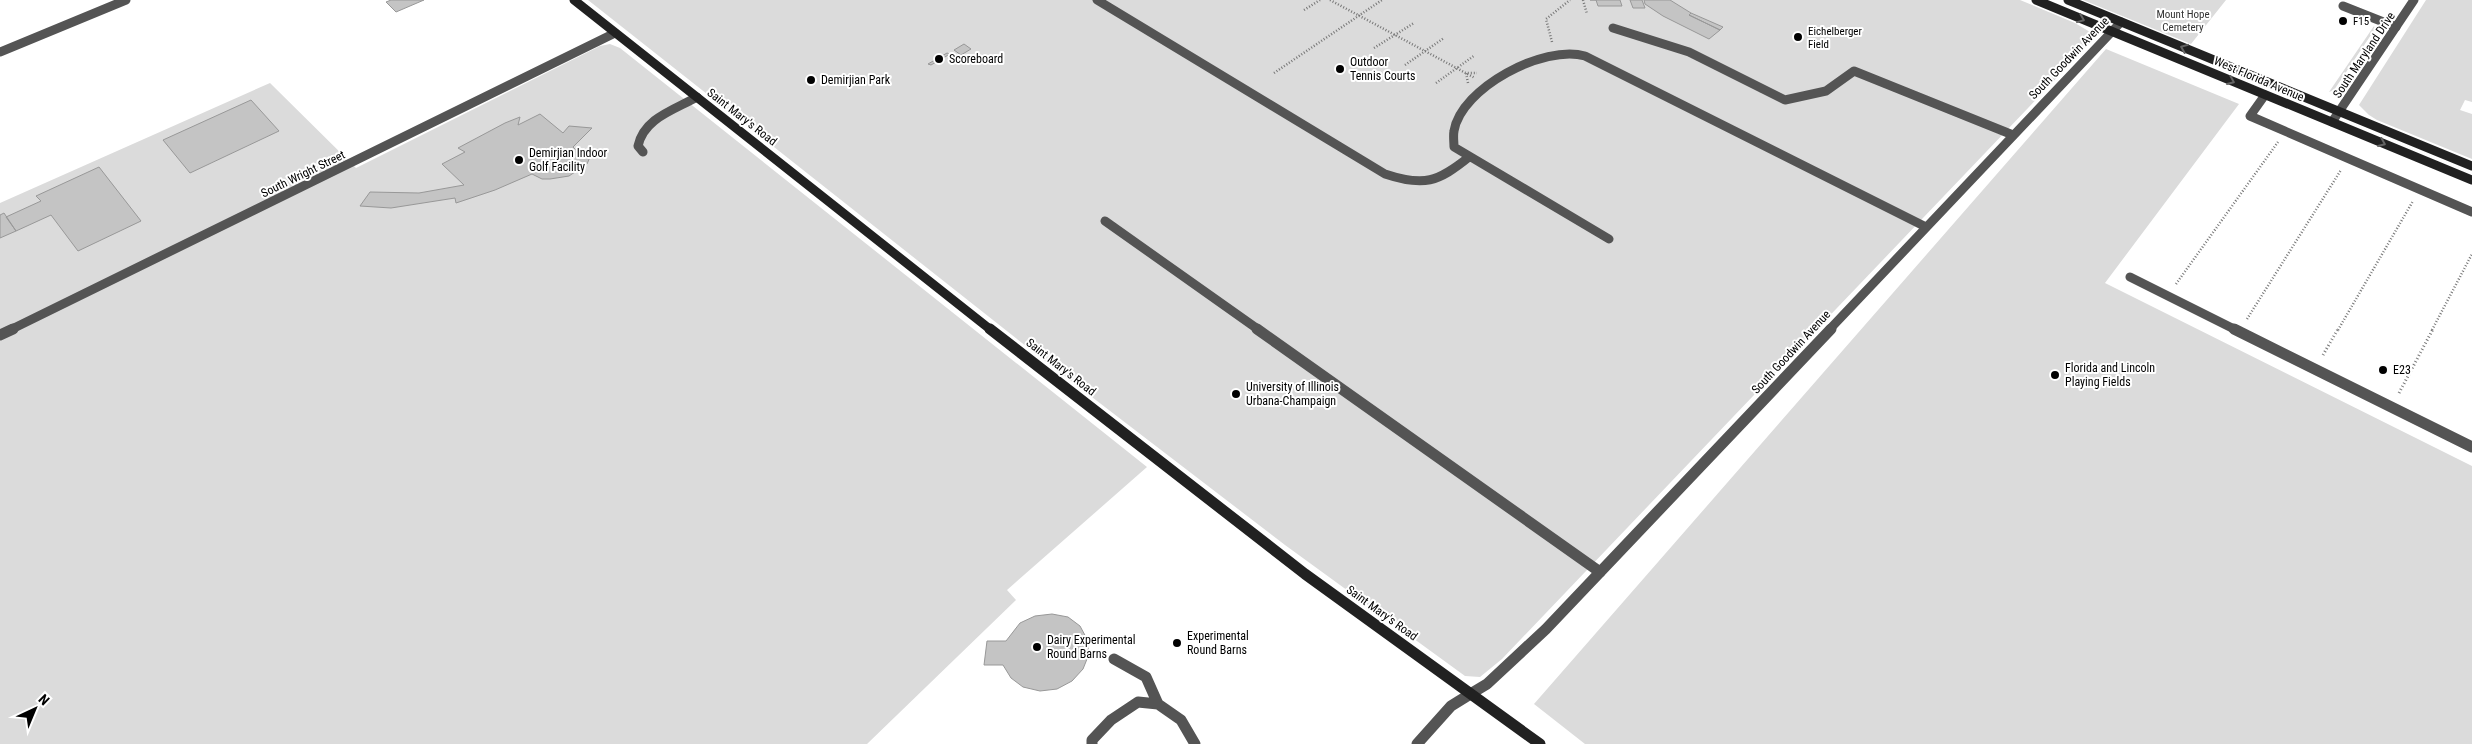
<svg xmlns="http://www.w3.org/2000/svg" width="2472" height="744" font-family="'Roboto Condensed',sans-serif">
<rect width="100%" height="100%" fill="#fff"/>
<!-- green -->
<path fill="#dbdbdb" d="M588 0H2020L2075 23 2090 32V43L1502 659 1480 677 1465 676 1285 545 1041 358Z
M2083 0H2226L2191 44Z
M2426 0H2472V102L2465 100 2460 110 2472 114V159L2377 120 2369 115 2359 105Z
M2374 26 2375 29 2334 90 2329 92Z
M610 44 620 48 1147 467 1007 590 1016 600 867 744H0V203L270 83 356 168 600 46Z
M2106 49 2239 104 2105 283 2472 466V744H1585L1534 704Z"/>
<!-- building -->
<path fill="#c4c4c4" stroke="#989898" d="M391 0H424L396 12 386 2Z
M1596 0H1590H1620L1622 6H1598Z
M1630 0H1642L1645 8H1633Z
M1644 0H1670L1691 13 1689 15 1720 30 1709 39 1663 16 1645 4Z
M1691 13 1723 27 1720 30 1689 15Z
M964 44 971 49 961 55 954 50Z
M947 53 950 54 931 65 928 64Z
M251 100 279 131 190 173 163 140Z
M540 114 563 133 569 126 592 128 573 147 578 152V157H590L587 164 569 176 550 179H542L532 174 495 190 456 203 455 198 391 208 360 206 370 192 419 193 464 185 442 164 465 152 458 148 505 123 520 117 518 125Z
M99 167 141 221 78 251 51 215 16 231 6 217 41 201 36 196Z
M4 213 16 231 0 238V215Z
M1052 614 1068 617 1080 626 1087 639 1089 654 1083 669 1072 681 1057 689 1040 691 1023 687 1011 678 1003 665H984L987 641H1006L1020 623 1035 616Z"/>
<g fill="none" stroke-linecap="round" stroke-linejoin="round">
<!-- path-far1 -->
<path stroke="#767676" stroke-width="2.5" stroke-dasharray="1 2" stroke-linecap="butt" d="M1330 0 1475 78
M1583 0 1587 14
M1304 10 1320 0
M1552 42 1546 19 1570 0
M1374 48 1414 23
M1405 65 1444 38
M1274 73 1382 0
M1436 83 1475 55
M1468 83 1466 73H1477
M2176 284 2278 142
M2247 319 2341 170
M2338 330 2413 201
M2432 330 2472 254"/>
<!-- path -->
<path stroke="#767676" stroke-width="3" stroke-dasharray="1 2.5" stroke-linecap="butt" d="M2323 355 2338 329
M2399 393 2433 329"/>
<!-- lane-far1 -->
<path stroke="#545454" stroke-width="9" d="M1097 0 1385 174C1424 187 1438 182 1469 157
M2343 6 2396 27
M1613 28 1689 52 1785 100 1826 91 1854 71 2013 135
M0 52 126 0
M2265 95 2250 116 2472 212
M643 152 638 146C644 118 674 110 697 97
M1105 221 1259 330
M1609 239 1454 147C1454 142 1453 136 1454 131 1461 88 1544 44 1585 56L1926 227
M2130 277 2236 330"/>
<!-- lane -->
<path stroke="#545454" stroke-width="11" d="M1257 329 1600 572
M2234 329 2472 447
M1158 704 1181 720 1195 744
M1092 744V740L1111 720 1138 702 1158 704 1146 677 1114 659
M1417 744 1451 706 1472 693"/>
<!-- street-far1 -->
<path stroke="#545454" stroke-width="9" d="M2332 122 2414 0
M10 330 615 33
M1829 330 2121 22"/>
<!-- street -->
<path stroke="#545454" stroke-width="11" d="M0 335 13 329
M1472 693 1487 684 1546 629 1831 329"/>
<!-- secondary-far1 -->
<path stroke="#212121" stroke-width="9" d="M574 0 991 330
M2036 0 2472 180
M2068 0 2472 166"/>
<!-- secondary -->
<path stroke="#212121" stroke-width="11" d="M990 329 1305 574 1540 744"/>
</g>
<!-- one-way arrows -->
<defs><path id="oneway-chevron" d="M-2-3.5L2.5 0L-2 3.5" fill="none" stroke-width="1.6" stroke-linecap="round" stroke-linejoin="round" transform="scale(1.25)"/></defs>
<g stroke="#646464">
<use href="#oneway-chevron" transform="translate(2081 19) rotate(22)"/>
<use href="#oneway-chevron" transform="translate(2184 48) rotate(-158)"/>
<use href="#oneway-chevron" transform="translate(2231 81) rotate(23)"/>
<use href="#oneway-chevron" transform="translate(2382 143) rotate(23)"/>
</g>
<!-- markers -->
<g fill="#000" stroke="#fff" stroke-width="2">
<circle cx="2343" cy="21" r="5"/>
<circle cx="1798" cy="37" r="5"/>
<circle cx="939" cy="59" r="5"/>
<circle cx="1340" cy="69" r="5"/>
<circle cx="811" cy="80" r="5"/>
<circle cx="519" cy="160" r="5"/>
<circle cx="2383" cy="370" r="5"/>
<circle cx="2055" cy="375" r="5"/>
<circle cx="1236" cy="394" r="5"/>
<circle cx="1177" cy="643" r="5"/>
<circle cx="1037" cy="647" r="5"/>
</g>
<g text-anchor="middle" stroke-width="4" stroke-linejoin="round" paint-order="stroke">
<!-- far-park labels -->
<g font-size="11" fill="#323232" stroke="#fff">
<text x="2183" y="18">Mount Hope<tspan x="2183" dy="13">Cemetery</tspan></text>
</g>
<!-- far-poi labels -->
<g font-size="11" fill="#000" stroke="#fff" text-anchor="start">
<text x="2353" y="25">F15</text>
<text x="1808" y="35">Eichelberger<tspan x="1808" dy="13">Field</tspan></text>
</g>
<!-- street labels -->
<g font-size="12" fill="#000" stroke="#fff">
<text transform="translate(2364 55) rotate(-56)" y="4">South Maryland Drive</text>
<text transform="translate(2069 58) rotate(-46)" y="4">South Goodwin Avenue</text>
<text transform="translate(2259 79) rotate(23)" y="4">West Florida Avenue</text>
<text transform="translate(742 117) rotate(38)" y="4">Saint Mary's Road</text>
<text transform="translate(303 174) rotate(-26)" y="4">South Wright Street</text>
<text transform="translate(1791 352) rotate(-47)" y="4">South Goodwin Avenue</text>
<text transform="translate(1061 367) rotate(38)" y="4">Saint Mary's Road</text>
<text transform="translate(1382 613) rotate(36)" y="4">Saint Mary's Road</text>
</g>
<!-- poi labels -->
<g font-size="12" fill="#000" stroke="#fff" text-anchor="start">
<text x="949" y="63">Scoreboard</text>
<text x="1350" y="66">Outdoor<tspan x="1350" dy="14">Tennis Courts</tspan></text>
<text x="821" y="84">Demirjian Park</text>
<text x="529" y="157">Demirjian Indoor<tspan x="529" dy="14">Golf Facility</tspan></text>
<text x="2065" y="372">Florida and Lincoln<tspan x="2065" dy="14">Playing Fields</tspan></text>
<text x="2393" y="374">E23</text>
<text x="1246" y="391">University of Illinois<tspan x="1246" dy="14">Urbana-Champaign</tspan></text>
<text x="1187" y="640">Experimental<tspan x="1187" dy="14">Round Barns</tspan></text>
<text x="1047" y="644">Dairy Experimental<tspan x="1047" dy="14">Round Barns</tspan></text>
</g>
</g>
<!-- north arrow -->
<g transform="translate(35 709) rotate(44)" stroke="#ffffff" stroke-width="4" paint-order="stroke">
<path d="M0-4L9 19L0 12L-9 19Z" fill="#000000"/>
<text y="-8" font-size="14" font-weight="bold" text-anchor="middle" fill="#000000">N</text>
</g>
</svg>
